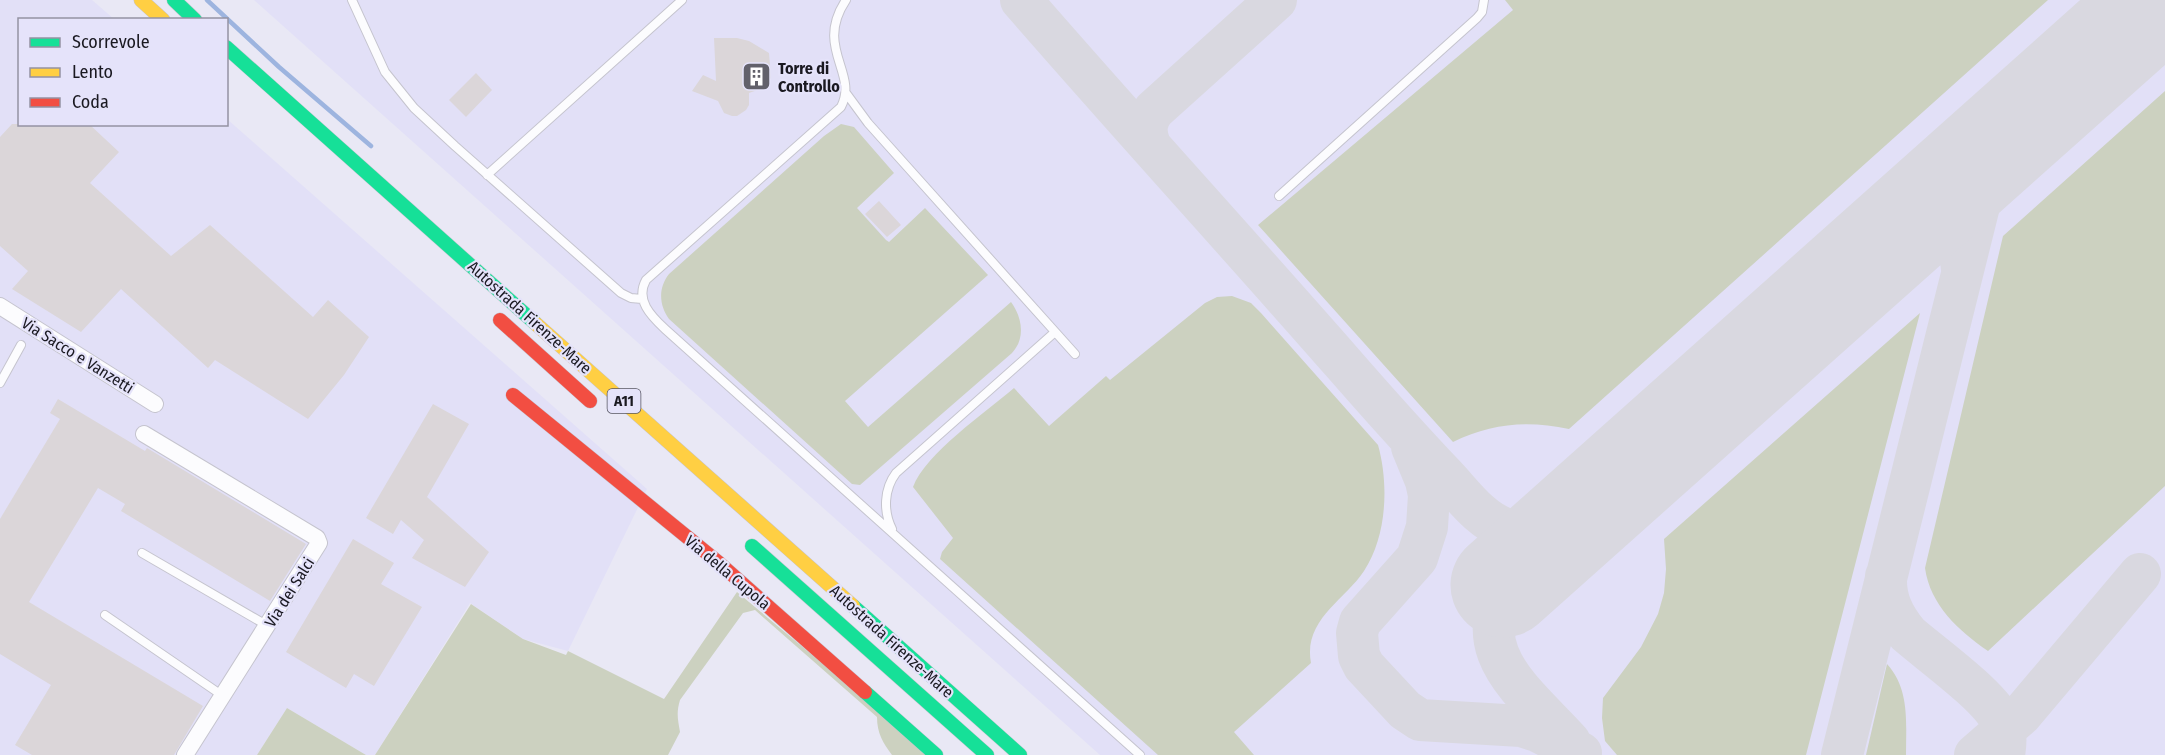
<svg xmlns="http://www.w3.org/2000/svg" width="2165" height="755" font-family="'Fira Sans Condensed',sans-serif">
<rect width="100%" height="100%" fill="#e9e8f5"/>
<!-- built -->
<path fill="#e2e0f7" d="M0 0H92L114 19 20 20V124H226L227 119 647 489 568 651 523 639 470 603 375 755H366L287 708 257 755H0Z
M254 0H2165V755H1100Z"/>
<!-- green -->
<path fill="#ccd1c0" d="M1505 0H2048L1569 429C1528 420 1491 423 1453 442L1258 225 1513 10Z
M2165 91V486L1988 651C1959 631 1930 605 1925 568L2003 236Z
M841 124 854 127 894 173 857 208 886 240 889 242 925 208 988 275 845 401 868 427 1011 302C1022 317 1026 338 1012 353L860 485 852 484 669 319C659 305 658 288 669 274L824 136Z
M1232 296 1251 303 1261 313 1378 445C1389 484 1387 536 1364 571 1344 601 1303 620 1311 663L1234 732 1254 755H1158L940 559 942 552 953 538 913 487C925 454 986 412 1014 388L1049 426 1106 376 1110 380 1205 303 1217 297Z
M1920 313 1806 755H1617L1605 741 1602 718 1603 698 1641 647 1658 614 1664 593 1666 569 1664 539Z
M737 592 932 755H892C883 743 877 733 877 717L755 610 743 613 680 700C676 713 678 720 680 732L668 755H375L471 604 523 639 566 655 568 651 664 699Z
M1887 664C1910 689 1906 723 1906 755H1866Z
M287 708 366 755H257Z"/>
<g fill="none" stroke-linecap="round" stroke-linejoin="round">
<!-- stream -->
<path stroke="#9db4df" stroke-width="4.5" d="M207 0 279 67 371 146"/>
<!-- taxiway -->
<path stroke="#d9d8e0" stroke-width="42" d="M1021 0C1127 122 1236 241 1342 362 1376 401 1410 439 1445 476 1463 495 1480 520 1506 529 1549 543 1582 510 1613 485
M1150 145C1145 132 1145 122 1154 110L1276 0
M1885 245C1895 239 1904 233 1915 230 1943 221 1960 244 1962 269
M1412 447 1426 481 1429 495 1427 527 1417 558 1360 622 1357 633 1359 656 1364 666 1405 710 1420 720 1521 726 1537 731 1581 753
M1516 572C1460 648 1521 688 1570 742
M1886 576C1885 599 1893 616 1908 634 1931 654 1987 694 2000 719 2007 730 2006 743 2004 755
M1842 755 1986 178 2006 142 2031 115
M1975 755 2021 715 2140 574"/>
<!-- runway -->
<path stroke="#d9d8e0" stroke-width="105" d="M1503 585 2159 0"/>
</g>
<!-- building -->
<path fill="#dbd6d9" d="M714 38H737L749 41 769 53 771 78 763 88 749 93V105L746 110 737 116H732L724 113 718 101 692 91 703 75 716 81Z
M476 73 492 90 466 117 449 100Z
M12 124H89L119 152 90 183 171 256 210 225 313 317 328 300 369 337 344 375 308 419 215 360 208 368 121 289 81 332 12 289 28 271 0 246V137Z
M879 201 901 225 887 237 865 214Z
M58 399 145 451 147 448 306 544 270 601 121 511 125 504 98 488 29 602 203 706 174 755H32L15 745 51 685 0 654V519L60 419 50 413Z
M433 404 469 424 427 497 489 552 465 587 412 558 424 540 401 520 393 534 366 518Z
M353 539 394 563 381 584 422 607 374 686 354 674 346 688 286 652Z"/>
<g fill="none" stroke-linecap="round" stroke-linejoin="round">
<defs>
<path id="lane" d="M352 0 385 72 414 108 455 146 621 293 631 298 642 299
M846 0C814 48 859 73 841 107L646 280C635 300 651 316 665 329L1140 755
M846 93 868 123 1075 354
M487 175 682 0
M1279 196 1477 18 1482 12 1484 0
M0 383 21 345
M892 529C883 511 884 489 896 473L1055 332
M142 553 268 626
M105 615 223 696"/>
<path id="street" d="M0 306 155 404
M144 434 317 538 319 543 185 755"/>
<path id="fast" d="M174 0 195 20
M226 47 535 323
M752 546 987 755
M853 606 1020 755
M865 692 936 755"/>
<path id="slow" d="M141 0 163 20
M535 323 853 606"/>
<path id="jam" d="M500 320 590 401
M513 395 719 563 865 692"/>
</defs>
<!-- lane casing -->
<use href="#lane" stroke="#c5c4ce" stroke-width="10"/>
<!-- street casing -->
<use href="#street" stroke="#c5c4ce" stroke-width="18"/>
<!-- fast casing -->
<use href="#fast" stroke="#c5c4ce" stroke-width="15"/>
<!-- slow casing -->
<use href="#slow" stroke="#c5c4ce" stroke-width="15"/>
<!-- jam casing -->
<use href="#jam" stroke="#c5c4ce" stroke-width="15"/>
<!-- lane -->
<use href="#lane" stroke="#fcfcfe" stroke-width="8"/>
<!-- street -->
<use href="#street" stroke="#fcfcfe" stroke-width="16"/>
<!-- fast -->
<use href="#fast" stroke="#16e098" stroke-width="14"/>
<!-- slow -->
<use href="#slow" stroke="#ffcf43" stroke-width="14"/>
<!-- jam -->
<use href="#jam" stroke="#f24e42" stroke-width="14"/>
</g>
<!-- icons -->
<defs>
<symbol id="building-square" viewBox="-11 -11 22 22"><rect x="-9" y="-9" width="18" height="18" rx="4" fill="#62616b" stroke="#e5e3fa"/><path d="M-4-6H4V6H1V3H-1V6H-4ZM-2.5-4.3h1.7v1.8h-1.7ZM.8-4.3h1.7v1.8H.8ZM-2.5-1h1.7V.8h-1.7ZM.8-1h1.7V.8H.8Z" fill="#fff"/></symbol>
</defs>
<g fill-rule="evenodd">
<use href="#building-square" x="740" y="60" width="33" height="33"/>
</g>
<g text-anchor="middle" stroke-width="4.5" stroke-linejoin="round" paint-order="stroke">
<!-- shield labels -->
<rect fill="#e5e3fa" stroke="#575662" stroke-width="1.5" x="607.5" y="389" width="33" height="24" rx="4.5"/>
<g font-size="15" font-weight="bold" fill="#1a1921">
<text x="624" y="406">A11</text>
</g>
<!-- poi labels -->
<g font-size="16" font-weight="bold" fill="#1a1921" stroke="#e5e3fa" text-anchor="start">
<text x="778" y="74">Torre di<tspan x="778" dy="18">Controllo</tspan></text>
</g>
<!-- street labels -->
<g font-size="16" fill="#1a1921" stroke="#e5e3fa">
<text transform="translate(530 317) rotate(42)" y="6">Autostrada Firenze-Mare</text>
<text transform="translate(78 355) rotate(32)" y="6">Via Sacco e Vanzetti</text>
<text transform="translate(728 572) rotate(40)" y="6">Via della Cupola</text>
<text transform="translate(289 592) rotate(-58)" y="6">Via dei Salci</text>
<text transform="translate(892 641) rotate(42)" y="6">Autostrada Firenze-Mare</text>
</g>
</g>
<!-- legend -->
<rect x="18" y="18" width="210" height="108" fill="#e5e3fa" stroke="#9492a3" stroke-width="1.5"/>
<rect x="30" y="38" width="30" height="9" fill="#16e098" stroke="#9492a3" stroke-width="1.5"/>
<text x="72" y="48" font-size="18" fill="#1a1921">Scorrevole</text>
<rect x="30" y="68" width="30" height="9" fill="#ffcf43" stroke="#9492a3" stroke-width="1.5"/>
<text x="72" y="78" font-size="18" fill="#1a1921">Lento</text>
<rect x="30" y="98" width="30" height="9" fill="#f24e42" stroke="#9492a3" stroke-width="1.5"/>
<text x="72" y="108" font-size="18" fill="#1a1921">Coda</text>
</svg>
